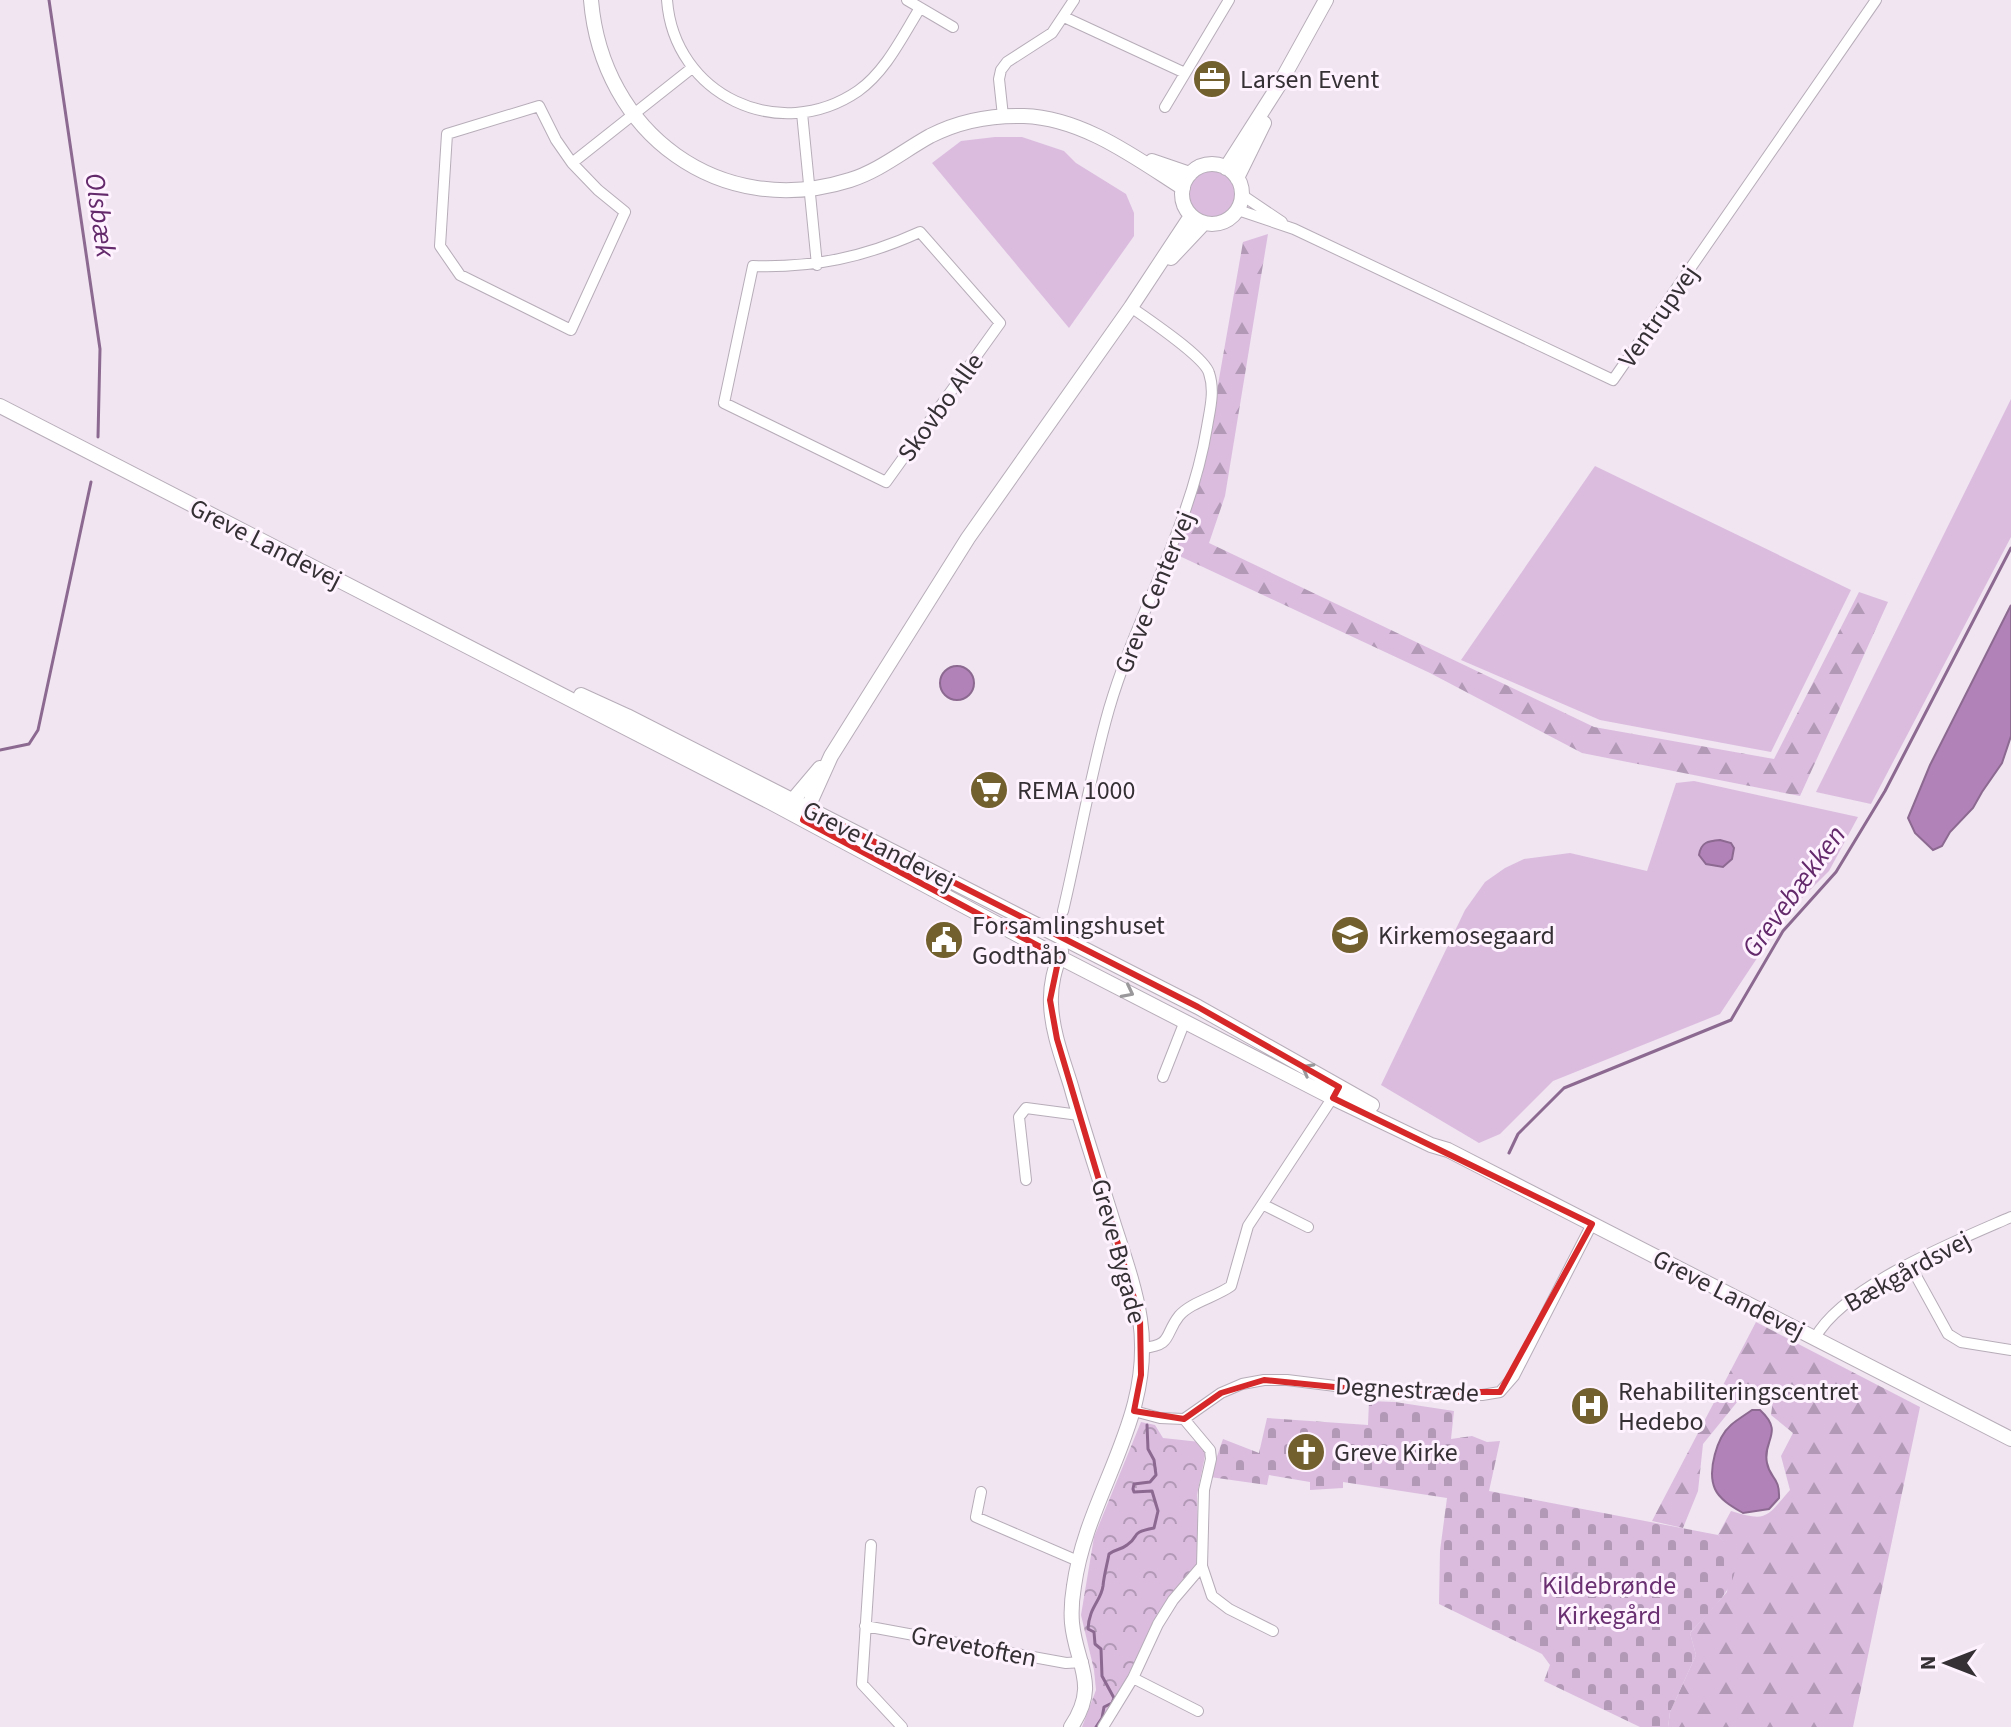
<svg xmlns="http://www.w3.org/2000/svg" width="2011" height="1727" font-family="'Source Sans 3',sans-serif">
<defs>
<pattern id="forest-firs" width="22" height="20" patternUnits="userSpaceOnUse" patternTransform="scale(2)"><rect width="22" height="20" fill="#dbbcdf"/><path d="M5 1l3.5 6h-7zM16 11l3.5 6h-7z" fill="#b299b6"/></pattern>
<pattern id="cemetery-stones" width="16" height="16" patternUnits="userSpaceOnUse" patternTransform="scale(2)"><rect width="16" height="16" fill="#dbbcdf"/><path d="M2 7V4a2 2 0 0 1 4 0v3zM10 15v-3a2 2 0 0 1 4 0v3z" fill="#b299b6"/></pattern>
<pattern id="park-crowns" width="20" height="18" patternUnits="userSpaceOnUse" patternTransform="scale(2)"><rect width="20" height="18" fill="#dbbcdf"/><path d="M2 6a3 3 0 1 1 6 0M12 15a3 3 0 1 1 6 0" fill="none" stroke="#b299b6"/></pattern>
</defs>
<rect width="100%" height="100%" fill="#f0e5f1"/>
<!-- grass -->
<path fill="#dbbcdf" d="M995 137H1022L1064 151 1076 163 1126 194 1134 213V236L1069 328 932 163 961 141Z
M1186 193a27 27 0 1 1 54 0a27 27 0 1 1-54 0Z
M2011 399V537L1871 804 1816 792Z
M1595 466 1851 590 1771 752 1600 720 1461 660Z
M1694 781 1858 817 1829 871 1787 913 1720 1014 1553 1081 1500 1134 1479 1143 1381 1085 1465 910 1485 882 1505 868 1524 859 1570 853 1647 871 1676 783Z"/>
<!-- forest -->
<path fill="url(#forest-firs)" d="M1268 234 1225 496 1209 543 1594 727 1774 759 1859 592 1888 602 1800 796 1582 753 1430 673 1173 553 1202 476 1243 242Z
M1756 1322 1920 1407 1853 1727H1668L1670 1712 1696 1655 1690 1633 1727 1592 1731 1553 1718 1535 1731 1511C1767 1522 1766 1518 1790 1490L1781 1456 1793 1433 1771 1415 1773 1400 1758 1392 1742 1396 1703 1444 1698 1491 1683 1528 1652 1521Z"/>
<!-- cemetery -->
<path fill="url(#cemetery-stones)" d="M1369 1401 1395 1402 1454 1411 1451 1439 1472 1436 1487 1442 1500 1441 1489 1491 1718 1535C1724 1543 1734 1553 1735 1563 1738 1588 1705 1616 1690 1633L1696 1655 1670 1712 1668 1727H1640L1544 1681 1550 1665 1542 1654 1439 1604 1440 1551 1447 1498 1343 1482V1488L1310 1490V1482L1269 1475 1267 1485 1210 1477 1223 1439 1259 1453 1267 1418 1368 1425Z"/>
<!-- park -->
<path fill="url(#park-crowns)" d="M1141 1422 1155 1425 1163 1438 1200 1442 1206 1451 1197 1495 1199 1564 1171 1594 1111 1707 1097 1727H1082L1096 1690 1094 1670 1081 1615 1094 1537Z"/>
<!-- water -->
<path fill="#b182b8" stroke="#8c6990" stroke-width="2" d="M2011 605V736L2002 763 1982 792 1973 808 1950 832 1942 846 1933 850 1915 833 1908 818 1930 765Z
M940 683a17 17 0 1 1 34 0a17 17 0 1 1-34 0Z
M1720 840 1731 843 1734 848 1732 859 1723 867 1706 864 1699 855C1701 842 1708 841 1720 840Z
M1752 1410H1760C1785 1433 1762 1440 1767 1463 1770 1479 1780 1477 1779 1498L1769 1509 1743 1513C1733 1507 1720 1500 1715 1489 1707 1471 1717 1437 1731 1425 1738 1419 1745 1415 1752 1410Z"/>
<g fill="none" stroke-linecap="round" stroke-linejoin="round">
<!-- stream -->
<path stroke="#8c6990" stroke-width="3" d="M49 0 100 349 98 437
M0 750 29 744 38 730 91 482
M1509 1153 1518 1134 1564 1088 1731 1020 1783 931 1836 872 1885 791 2011 548
M1096 1727 1102 1718 1104 1707 1112 1703 1114 1698 1102 1676 1101 1649 1095 1644 1094 1632 1088 1629C1089 1607 1101 1601 1103 1586 1104 1575 1107 1565 1109 1554 1115 1549 1121 1550 1127 1545 1141 1536 1128 1533 1154 1528L1158 1511 1152 1491 1134 1492 1133 1489 1134 1484 1150 1482 1156 1475 1154 1460 1148 1449 1147 1425"/>
<defs>
<path id="street" d="M667 0C674 95 779 145 858 91 886 71 902 37 920 8
M907 0 953 27
M1064 17 1185 73
M1165 107 1229 0
M802 113 817 265
M1003 116 999 79 1001 70 1007 62 1052 33 1074 0
M572 163 598 190 625 212 571 330 460 275 440 246 447 134 539 106 556 140 572 163 692 68
M1242 195 1282 222
M1238 210 1294 229 1613 380 1876 0
M920 232 1000 323 886 482 724 403 753 266C814 268 865 257 920 232Z
M1063 911C1079 844 1090 775 1109 709 1137 613 1191 526 1207 427 1210 409 1215 391 1209 373 1204 356 1147 319 1131 307
M1163 1077 1185 1021
M1026 1180 1019 1117 1026 1108 1079 1115
M1264 1205 1308 1227
M1910 1265 1948 1334 1961 1342 2011 1350
M1815 1338C1843 1286 1956 1241 2011 1217
M1143 1348C1173 1345 1164 1335 1179 1316 1191 1302 1216 1297 1231 1286L1248 1226 1335 1094
M1134 1411 1160 1418 1184 1419 1221 1393 1242 1384 1264 1380H1287L1384 1392 1482 1395 1500 1392 1514 1376 1592 1224
M1184 1419 1210 1450 1211 1459 1204 1490 1202 1566 1212 1596 1229 1609 1273 1631
M981 1492 976 1517 1078 1561
M871 1545 862 1684 902 1727
M865 1626 1066 1663 1083 1662
M1133 1678 1198 1711
M1103 1727 1133 1678 1158 1624 1173 1600 1202 1566"/>
<path id="secondary" d="M591 0C602 133 720 221 850 180 879 171 903 151 930 136 959 121 992 115 1024 116 1083 118 1136 158 1183 188
M1152 161 1190 174
M1182 194a30 30 0 1 1 60 0a30 30 0 1 1-60 0Z
M1226 168 1279 85 1326 0
M1237 178 1264 123
M1171 258 1204 223
M0 406 770 802 1059 957 1333 1098 1431 1145 1448 1150 2011 1439
M581 695 627 716 1198 1007 1372 1105
M787 807 820 768
M804 816 831 756 968 538 1131 307 1191 216
M1061 951C1055 969 1050 984 1051 1004 1052 1032 1063 1060 1071 1086 1084 1133 1100 1179 1114 1225 1124 1256 1135 1287 1140 1319 1155 1420 1087 1492 1074 1586 1072 1598 1071 1611 1072 1623 1076 1665 1100 1684 1071 1727"/>
</defs>
<!-- street casing -->
<use href="#street" stroke="#b7adb9" stroke-width="12"/>
<!-- secondary casing -->
<use href="#secondary" stroke="#b7adb9" stroke-width="16"/>
<!-- street -->
<use href="#street" stroke="#fff" stroke-width="10"/>
<!-- secondary -->
<use href="#secondary" stroke="#fff" stroke-width="14"/>
</g>
<!-- one-way arrows -->
<defs><path id="oneway-chevron" d="M-2-3.5L2.5 0L-2 3.5" fill="none" stroke-width="1.6" stroke-linecap="round" stroke-linejoin="round" transform="scale(2)"/></defs>
<g stroke="#9a989a">
<use href="#oneway-chevron" transform="translate(1128 992) rotate(27)"/>
<use href="#oneway-chevron" transform="translate(1307 1069) rotate(-151)"/>
</g>
<!-- marked area -->
<path fill="none" stroke="#d62828" stroke-width="6" stroke-linejoin="round" d="M808 808 1198 1007 1339 1087 1333 1098 1592 1224 1500 1392H1384L1264 1380 1221 1393 1184 1419 1134 1411 1141 1375 1140 1318 1057 1039 1050 1000 1059 957 803 820Z"/>
<!-- icons -->
<defs>
<symbol id="office-disc" viewBox="-11 -11 22 22"><circle r="9.5" fill="#72602e" stroke="#fef2ff"/><path d="M-6-3h4V-5.5h4V-3h4V5H-6ZM-1-4.5V-3h2v-1.5ZM-6 0V1H6V0Z" fill="#fff"/></symbol>
<symbol id="supermarket-disc" viewBox="-11 -11 22 22"><circle r="9.5" fill="#72602e" stroke="#fef2ff"/><path d="M-6-5.5h2.5l.6 2H6L4.5 2H-2.5L-4.4-4H-6ZM-1.5 3.2a1.3 1.3 0 1 0 .1 0ZM3 3.2a1.3 1.3 0 1 0 .1 0Z" fill="#fff"/></symbol>
<symbol id="school-disc" viewBox="-11 -11 22 22"><circle r="9.5" fill="#72602e" stroke="#fef2ff"/><path d="M0-5L7-2L0 1L-7-2ZM-4 1L0 2.5L4 1V4Q0 6-4 4Z" fill="#fff"/></symbol>
<symbol id="civic-disc" viewBox="-11 -11 22 22"><circle r="9.5" fill="#72602e" stroke="#fef2ff"/><path d="M-.6-6.5H3V-4.5H.6V-3L4-1V1h2V6H-6V1h2V-1L-.6-3ZM-1.2 2.5V6h2.4V2.5Z" fill="#fff"/></symbol>
<symbol id="hospital-disc" viewBox="-11 -11 22 22"><circle r="9.5" fill="#72602e" stroke="#fef2ff"/><path d="M-5-5h3v3.5h4V-5h3V5h-3V1.5h-4V5h-3Z" fill="#fff"/></symbol>
<symbol id="church-disc" viewBox="-11 -11 22 22"><circle r="9.5" fill="#72602e" stroke="#fef2ff"/><path d="M-1.2-6h2.4v3.5h3.3v2.4h-3.3V6h-2.4V-.1h-3.3v-2.4h3.3Z" fill="#fff"/></symbol>
</defs>
<g fill-rule="evenodd">
<use href="#office-disc" x="1190" y="57" width="44" height="44"/>
<use href="#supermarket-disc" x="967" y="768" width="44" height="44"/>
<use href="#school-disc" x="1328" y="913" width="44" height="44"/>
<use href="#civic-disc" x="922" y="918" width="44" height="44"/>
<use href="#hospital-disc" x="1568" y="1384" width="44" height="44"/>
<use href="#church-disc" x="1284" y="1430" width="44" height="44"/>
</g>
<g text-anchor="middle" stroke-width="6" stroke-linejoin="round" paint-order="stroke">
<!-- poi labels -->
<g font-size="26" fill="#343034" stroke="#fef2ff" text-anchor="start">
<text x="1240" y="88">Larsen Event</text>
<text x="1017" y="799">REMA 1000</text>
<text x="972" y="934">Forsamlingshuset<tspan x="972" dy="30">Godthåb</tspan></text>
<text x="1378" y="944">Kirkemosegaard</text>
<text x="1618" y="1400">Rehabiliteringscentret<tspan x="1618" dy="30">Hedebo</tspan></text>
<text x="1334" y="1461">Greve Kirke</text>
</g>
<!-- street labels -->
<g font-size="26" fill="#343034" stroke="#fef2ff">
<text transform="translate(1658 316) rotate(-55)" y="9">Ventrupvej</text>
<text transform="translate(940 407) rotate(-54)" y="9">Skovbo Alle</text>
<text transform="translate(266 543) rotate(27)" y="9">Greve Landevej</text>
<text transform="translate(1154 592) rotate(-68)" y="9">Greve Centervej</text>
<text transform="translate(879 845) rotate(27)" y="9">Greve Landevej</text>
<text transform="translate(1119 1251) rotate(75)" y="9">Greve Bygade</text>
<text transform="translate(1907 1271) rotate(-29)" y="9">Bækgårdsvej</text>
<text transform="translate(1729 1294) rotate(27)" y="9">Greve Landevej</text>
<text transform="translate(1407 1389) rotate(3)" y="9">Degnestræde</text>
<text transform="translate(974 1646) rotate(11)" y="9">Grevetoften</text>
</g>
<!-- park labels -->
<g font-size="26" fill="#692f71" stroke="#fef2ff">
<text x="1609" y="1594">Kildebrønde<tspan x="1609" dy="30">Kirkegård</tspan></text>
</g>
<!-- water labels -->
<g font-size="28" font-style="italic" fill="#63296b" stroke="#fef2ff">
<text transform="translate(101 215) rotate(82)" y="10">Olsbæk</text>
<text transform="translate(1793 891) rotate(-54)" y="10">Grevebækken</text>
</g>
</g>
<!-- north arrow -->
<g transform="translate(1947 1663) rotate(270)" stroke="#fef2ff" stroke-width="6" paint-order="stroke">
<path d="M0-6L14 30L0 20L-14 30Z" fill="#343034"/>
<text y="-12" font-size="22" font-weight="bold" text-anchor="middle" fill="#343034">N</text>
</g>
</svg>
